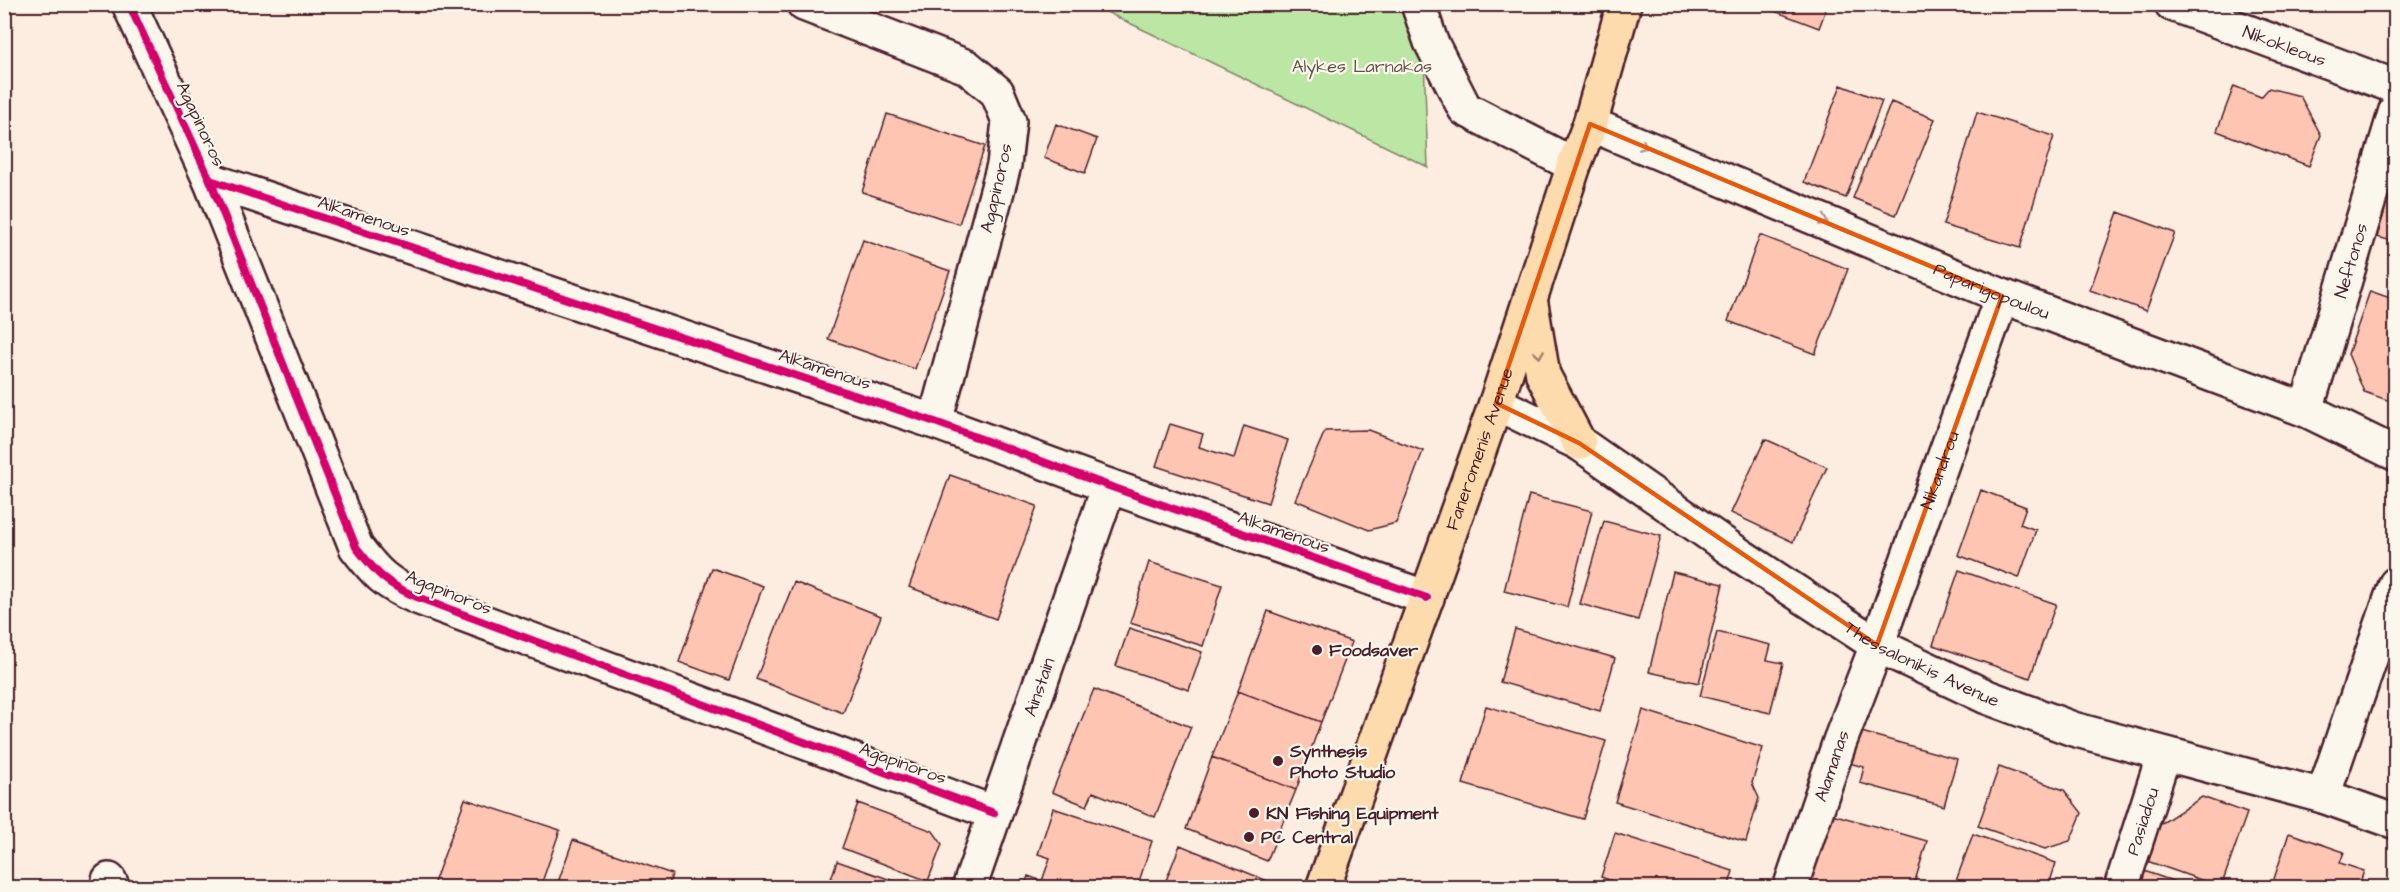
<svg xmlns="http://www.w3.org/2000/svg" width="2400" height="892" font-family="'Architects Daughter',sans-serif">
<rect width="100%" height="100%" fill="#fcede0"/>
<filter id="ink" filterUnits="userSpaceOnUse"><feTurbulence type="fractalNoise" baseFrequency=".0167" numOctaves="2"/><feDisplacementMap in="SourceGraphic" scale="12" xChannelSelector="R" yChannelSelector="G"/><feConvolveMatrix kernelMatrix="1 2 1 2 8 2 1 2 1" color-interpolation-filters="sRGB"/></filter>
<g filter="url(#ink)">
<!-- green -->
<path fill="#bbe6a3" stroke="#828267" stroke-width="1.5" d="M1092 5H1422L1428 167Z"/>
<!-- building -->
<path fill="#fec5b2" stroke="#4a1f2b" stroke-width="1.5" d="M1756 4H1828L1819 28Z
M1841 85 1882 101 1846 198 1804 182Z
M2234 86 2261 97 2269 88 2300 96 2321 135 2309 166 2217 131Z
M1891 102 1935 119 1896 215 1853 198Z
M1977 112 2054 136 2020 248 1943 225Z
M887 114 985 146 959 224 862 192Z
M1056 124 1097 139 1085 173 1044 158Z
M2395 172H2396V242L2377 237Z
M2118 212 2175 233 2146 311 2090 290Z
M1760 235 1848 269 1815 354 1728 321Z
M863 240 950 271 915 369 828 339Z
M2370 291 2396 300V403L2364 392 2348 354Z
M1170 424 1203 434 1199 447 1234 458 1244 426 1288 440 1268 503 1156 466Z
M1368 430 1423 451 1396 523 1369 530 1295 500 1325 431Z
M1765 439 1827 467 1793 542 1731 513Z
M950 475 1037 506 996 619 909 587Z
M1981 490 2026 507 2020 524 2036 530 2019 578 1958 555Z
M1529 495 1592 511 1567 607 1504 591Z
M1604 521 1661 536 1638 620 1580 604Z
M1149 562 1222 585 1203 646 1130 623Z
M712 568 763 586 729 680 679 662Z
M1959 570 2056 604 2030 678 1933 645Z
M1673 572 1723 584 1699 683 1649 672Z
M794 582 881 616 843 713 756 679Z
M1268 611 1352 642 1321 722 1238 691Z
M1129 628 1202 652 1189 690 1116 666Z
M1515 629 1615 658 1600 711 1500 682Z
M1717 632 1771 645 1767 660 1783 663 1770 713 1700 696Z
M1094 689 1191 727 1155 817 1093 792 1087 806 1052 792Z
M1238 691 1321 722 1296 790 1212 757Z
M1486 706 1606 741 1583 819 1463 784Z
M1643 710 1763 748 1752 783 1759 798 1746 842 1615 802Z
M1858 731 1957 759 1944 806 1860 783 1864 767 1849 763Z
M1212 757 1296 790 1267 861 1186 829Z
M1999 767 2064 790 2082 813 2070 841 2045 849 1978 826Z
M2202 797 2247 813 2221 887 2147 861 2159 825Z
M465 799 560 830 540 888H432Z
M858 803 933 831 942 844 928 881 842 848Z
M1053 808 1152 841 1137 888H1024L1028 876 1042 881 1050 858 1038 854Z
M1825 812 1927 841 1913 888H1804Z
M1615 833 1733 871 1728 888H1632L1601 877Z
M2289 833 2344 852 2340 863 2364 871 2358 888H2271Z
M1973 834 2056 863 2048 888H1974L1956 881Z
M573 840 672 874 668 888H556Z
M1180 845 1270 882 1268 888H1163Z
M837 861 914 888H828Z
M2144 871 2193 888H2138Z"/>
<g fill="none" stroke-linecap="round" stroke-linejoin="round">
<defs>
<g id="minor">
<path d="M129 4 210 180 356 547C376 573 386 584 417 597L994 813"/>
<path d="M804 4 967 67 997 92 1009 121 1004 165 935 422"/>
<path d="M1418 4 1431 42 1465 109 1574 165"/>
<path id="s1" d="M2172 4 2396 87"/>
<path id="s2" d="M1590 124 2002 296 2306 410 2396 454"/>
<path d="M210 180 935 422 1109 486 1427 598"/>
<path id="s3" d="M1496 403 1579 443 1741 556 1877 645 1987 697 2073 729 2323 796 2396 822"/>
<path id="s4" d="M2306 410 2396 110"/>
<path d="M2323 796 2396 584"/>
<path d="M109 880 113 888"/>
<path id="s5" d="M969 888 1109 486"/>
<path id="s6" d="M1790 888 1840 741 1877 645 2002 296"/>
<path id="s7" d="M2121 888 2164 754"/>
</g>
<g id="major">
<path d="M1531 304 1543 375 1579 443"/>
<path id="s8" d="M1323 888 1496 403 1574 165 1590 124 1624 4"/>
</g>
</defs>
<!-- minor casing -->
<use href="#minor" stroke="#4a1f2b" stroke-width="38"/>
<!-- major casing -->
<use href="#major" stroke="#4a1f2b" stroke-width="38"/>
<!-- minor -->
<use href="#minor" stroke="#fbf7ec" stroke-width="33"/>
<!-- major -->
<use href="#major" stroke="#fedbac" stroke-width="33"/>
<defs>
<path id="cycleway" d="M129 4 210 180 356 547C376 573 386 584 417 597L994 813
M210 180 935 422 1109 486 1427 598"/>
</defs>
<!-- cycleway casing -->
<use href="#cycleway" stroke="#fbf7ec" stroke-width="11"/>
<!-- cycleway -->
<use href="#cycleway" stroke="#d6006c" stroke-width="8"/>
</g>
<!-- one-way arrows -->
<defs><path id="oneway-chevron" d="M-2-3.5L2.5 0L-2 3.5" fill="none" stroke-width="1.6" stroke-linecap="round" stroke-linejoin="round" transform="scale(1.5)"/></defs>
<g stroke="#ab9695">
<use href="#oneway-chevron" transform="translate(1644 146) rotate(23)"/>
<use href="#oneway-chevron" transform="translate(1824 221) rotate(23)"/>
</g>
<use stroke="#a47d6c" href="#oneway-chevron" transform="translate(1539 354) rotate(81)"/>
</g>
<!-- marked area -->
<path fill="none" stroke="#e8590c" stroke-width="4.5" stroke-linejoin="round" d="M1590 124 2002 296 1877 645 1579 443 1496 403Z"/>
<!-- markers -->
<g fill="#4a1f2b" stroke="#fbf7ec" stroke-width="2">
<circle cx="1317" cy="650" r="6"/>
<circle cx="1278" cy="761" r="6"/>
<circle cx="1254" cy="813" r="6"/>
<circle cx="1249" cy="837" r="6"/>
</g>
<g text-anchor="middle" stroke-width="4.5" stroke-linejoin="round" paint-order="stroke">
<!-- street labels -->
<g font-size="18" fill="#4a1f2b" stroke="#fbf7ec">
<text dy="6" stroke="none"><textPath href="#s1" startOffset="120">Nikokleous</textPath></text>
<text transform="translate(201 124) rotate(65)" y="6">Agapinoros</text>
<text transform="translate(996 188) rotate(-77)" y="6">Agapinoros</text>
<text transform="translate(364 216) rotate(18)" y="6">Alkamenous</text>
<text dy="6" stroke="none"><textPath href="#s4" startOffset="156">Neftonos</textPath></text>
<text dy="6" stroke="none"><textPath href="#s2" startOffset="435">Paparigopoulou</textPath></text>
<text transform="translate(825 369) rotate(18)" y="6">Alkamenous</text>
<text dy="6" stroke="none"><textPath href="#s8" startOffset="466">Faneromenis Avenue</textPath></text>
<text dy="6" stroke="none"><textPath href="#s6" startOffset="444">Nikandrou</textPath></text>
<text transform="translate(1284 532) rotate(19)" y="6">Alkamenous</text>
<text transform="translate(449 592) rotate(22)" y="6">Agapinoros</text>
<text dy="6" stroke="none"><textPath href="#s3" startOffset="501">Thessalonikis Avenue</textPath></text>
<text dy="6" stroke="none"><textPath href="#s5" startOffset="213">Ainstain</textPath></text>
<text transform="translate(903 763) rotate(20)" y="6">Agapinoros</text>
<text dy="6" stroke="none"><textPath href="#s6" startOffset="129">Alamanas</textPath></text>
<text dy="6" stroke="none"><textPath href="#s7" startOffset="70">Pasiadou</textPath></text>
</g>
<!-- park labels -->
<g font-size="18" fill="#665149" stroke="#fbf7ec">
<text x="1362" y="72">Alykes Larnakas</text>
</g>
<!-- poi labels -->
<g font-size="18" font-weight="bold" fill="#4a1f2b" stroke="#fbf7ec" text-anchor="start">
<text x="1329" y="656">Foodsaver</text>
<text x="1290" y="757">Synthesis<tspan x="1290" dy="21">Photo Studio</tspan></text>
<text x="1266" y="819">KN Fishing Equipment</text>
<text x="1261" y="843">PC Central</text>
</g>
</g>
<!-- margin -->
<rect width="2400" height="892" fill="none" stroke="#fbf7ec" stroke-width="24"/>
<rect x="12" y="12" width="2376" height="868" fill="none" stroke="#4a1f2b" stroke-width="2" filter="url(#ink)"/>
</svg>
